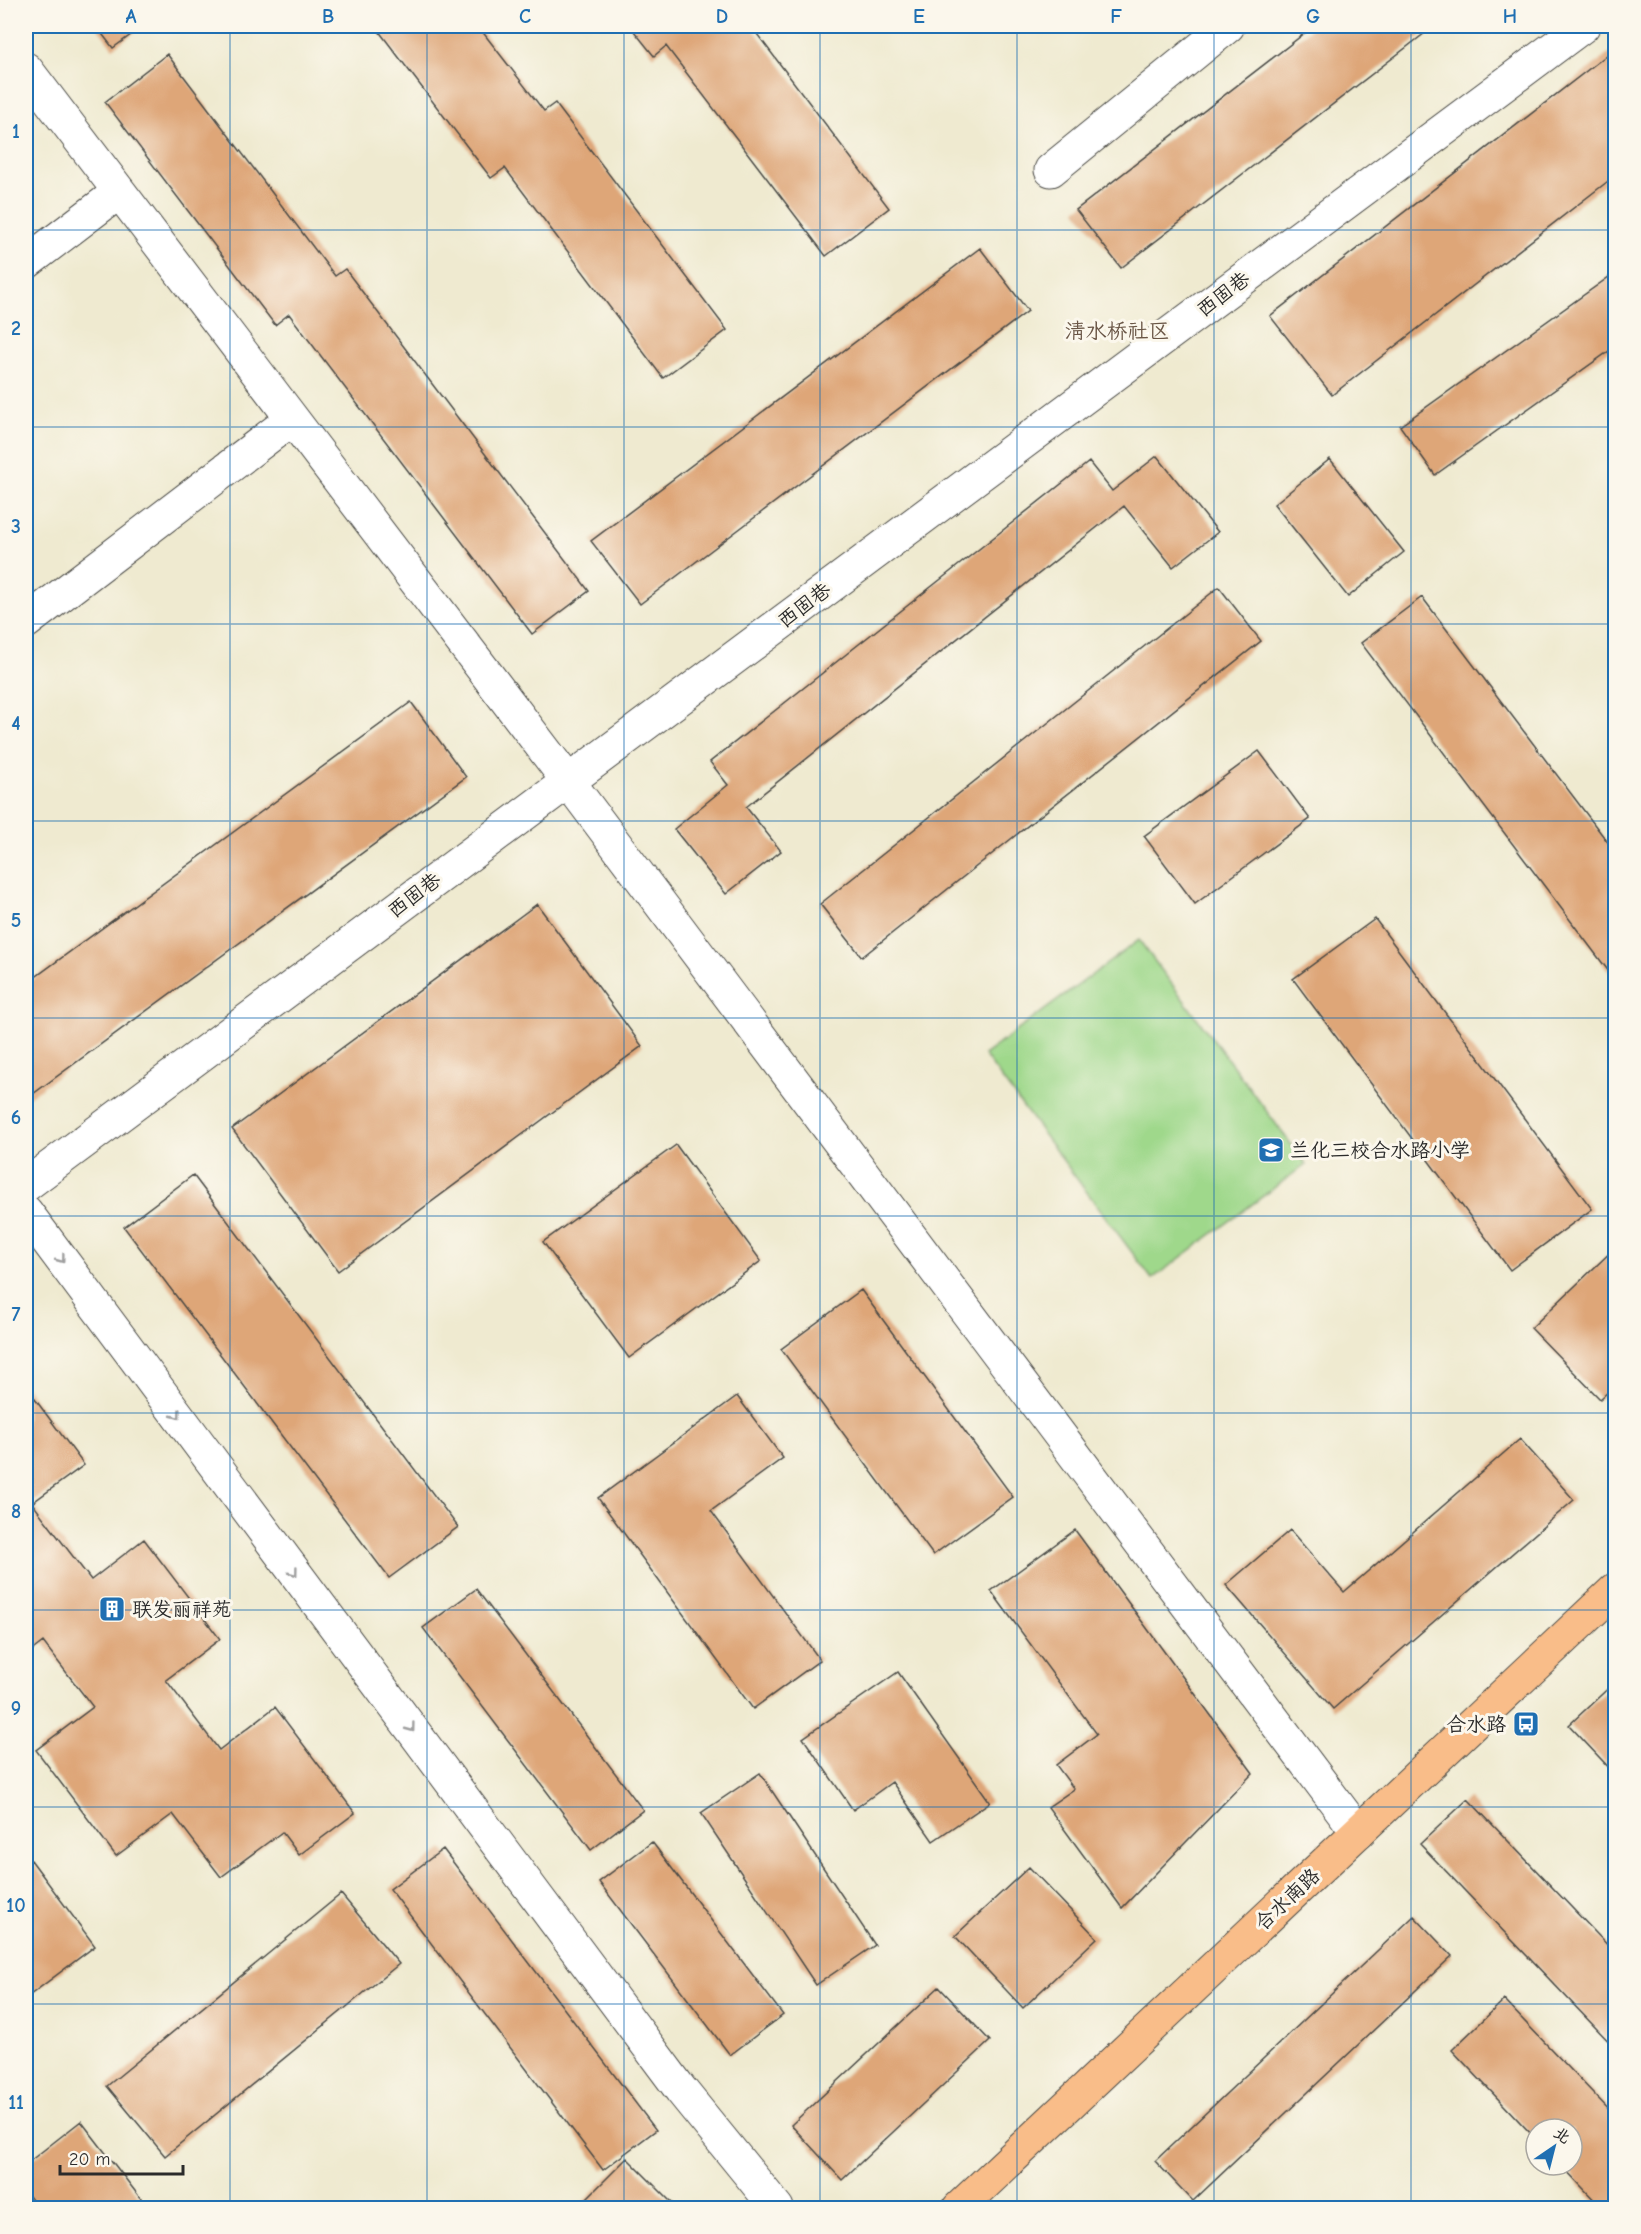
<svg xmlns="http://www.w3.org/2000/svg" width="1641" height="2234" font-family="'Comic Neue','LXGW WenKai TC',sans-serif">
<rect width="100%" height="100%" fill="#fbf7ec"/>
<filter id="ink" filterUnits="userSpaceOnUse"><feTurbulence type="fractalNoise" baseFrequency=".0167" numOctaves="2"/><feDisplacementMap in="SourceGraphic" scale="12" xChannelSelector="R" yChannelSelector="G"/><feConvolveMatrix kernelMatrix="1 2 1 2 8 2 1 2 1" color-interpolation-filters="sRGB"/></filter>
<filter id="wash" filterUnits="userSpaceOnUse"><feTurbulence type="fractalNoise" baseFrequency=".008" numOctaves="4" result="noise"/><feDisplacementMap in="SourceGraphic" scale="24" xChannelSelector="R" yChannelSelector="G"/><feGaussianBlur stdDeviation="1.35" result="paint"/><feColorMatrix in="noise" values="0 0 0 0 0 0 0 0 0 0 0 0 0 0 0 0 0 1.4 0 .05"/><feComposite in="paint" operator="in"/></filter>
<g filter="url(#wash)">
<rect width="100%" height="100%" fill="#efead0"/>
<!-- green -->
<path fill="#9fd88b" stroke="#65825b" stroke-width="1.5" d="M1139 940 1306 1164 1152 1279 984 1055Z"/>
<g id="blocks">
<!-- building -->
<path fill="#dea678" d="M96 26H143L113 48Z
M375 26H478L544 111 555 103 727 330 663 378 505 168 491 178Z
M630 26H751L889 208 826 256 666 46 654 56Z
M1314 26H1434L1121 268 1076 210Z
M1616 48V175L1332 395 1270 316Z
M167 54 335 276 345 269 589 591 532 634 289 314 275 325 105 102Z
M980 248 1028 311 640 604 591 541Z
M1616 272V346L1435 475 1400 426Z
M1157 456 1218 532 1173 567 1124 506 746 807 781 851 726 894 674 829 728 785 710 762 1089 462 1112 491Z
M1330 459 1404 552 1348 597 1274 504Z
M1219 587 1261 641 862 957 820 904Z
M1422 597 1616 853V981L1361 643Z
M411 702 466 777 26 1099V984Z
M1259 751 1310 819 1195 904 1144 836Z
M537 904 642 1046 338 1271 232 1129Z
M1375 919 1592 1209 1510 1270 1293 979Z
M676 1145 761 1261 629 1358 543 1242Z
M193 1175 458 1527 389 1578 124 1227Z
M1616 1247V1385L1600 1399 1531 1328Z
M861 1290 1013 1497 933 1555 781 1349Z
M26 1387 84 1465 32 1503 91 1580 144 1539 220 1639 166 1680 219 1750 275 1707 355 1813 299 1855 282 1832 221 1877 173 1814 116 1856 36 1750 93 1707 43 1642 26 1655Z
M737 1396 783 1458 711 1511 820 1660 753 1709 598 1498Z
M1520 1439 1574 1500 1333 1709 1226 1585 1290 1530 1344 1592Z
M1075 1530 1253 1773 1122 1908 1048 1807 1074 1789 1056 1765 1097 1734 991 1591Z
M476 1589 643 1810 591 1850 423 1628Z
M898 1672 990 1802 933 1841 892 1782 853 1810 803 1738Z
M1616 1681V1775L1569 1725Z
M760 1773 875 1945 816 1985 701 1813Z
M1468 1799 1616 1954V2049L1420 1844Z
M652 1842 783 2015 730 2055 599 1882Z
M443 1849 656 2130 603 2170 390 1889Z
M31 1860 95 1946 26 1998V1864Z
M1029 1867 1097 1938 1023 2008 955 1936Z
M341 1894 399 1964 165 2156 107 2086Z
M1414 1916 1452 1956 1193 2201 1155 2161Z
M939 1987 990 2041 842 2180 791 2125Z
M1504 2000 1616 2117V2208H1602L1561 2165H1572V2129H1536V2139L1452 2050Z
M81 2121 148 2208H38L26 2192V2164Z
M627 2158 677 2208H577Z"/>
</g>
</g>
<g filter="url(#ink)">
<use href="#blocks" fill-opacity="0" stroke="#484844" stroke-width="1.5"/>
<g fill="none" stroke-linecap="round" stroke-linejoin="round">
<defs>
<path id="minor" d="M26 69 568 781 1358 1832
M1051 170 1228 26
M26 263 119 192
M26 622 292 419
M26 1185 1583 26
M26 1212 681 2090 777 2208"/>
<path id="major" d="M959 2208 1616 1589"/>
</defs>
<!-- minor casing -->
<use href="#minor" stroke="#484844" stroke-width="35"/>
<!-- major casing -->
<use href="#major" stroke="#484844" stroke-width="35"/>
<!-- minor -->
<use href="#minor" stroke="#fff" stroke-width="33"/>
<!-- major -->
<use href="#major" stroke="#f9bd89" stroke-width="33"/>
</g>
<!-- one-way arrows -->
<defs><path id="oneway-chevron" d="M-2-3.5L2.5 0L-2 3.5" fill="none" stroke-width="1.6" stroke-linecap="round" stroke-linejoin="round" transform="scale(1.5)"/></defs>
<g stroke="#a0a0a0">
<use href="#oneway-chevron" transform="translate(61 1259) rotate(53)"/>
<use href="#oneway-chevron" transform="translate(177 1415) rotate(53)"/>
<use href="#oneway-chevron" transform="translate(294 1572) rotate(53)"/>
<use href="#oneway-chevron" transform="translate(411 1728) rotate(53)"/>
</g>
</g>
<!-- grid -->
<path fill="none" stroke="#1f6fb2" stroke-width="1.5" stroke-opacity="0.55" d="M230 26V2208M427 26V2208M624 26V2208M820 26V2208M1017 26V2208M1214 26V2208M1411 26V2208M26 230H1616M26 427H1616M26 624H1616M26 821H1616M26 1018H1616M26 1216H1616M26 1413H1616M26 1610H1616M26 1807H1616M26 2004H1616"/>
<!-- icons -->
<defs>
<symbol id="school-square" viewBox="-11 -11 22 22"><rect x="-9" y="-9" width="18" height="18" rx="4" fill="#1f6fb2" stroke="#fbf7ec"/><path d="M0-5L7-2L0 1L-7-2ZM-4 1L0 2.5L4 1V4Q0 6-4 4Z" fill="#fff"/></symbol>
<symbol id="building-square" viewBox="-11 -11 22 22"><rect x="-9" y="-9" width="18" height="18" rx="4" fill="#1f6fb2" stroke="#fbf7ec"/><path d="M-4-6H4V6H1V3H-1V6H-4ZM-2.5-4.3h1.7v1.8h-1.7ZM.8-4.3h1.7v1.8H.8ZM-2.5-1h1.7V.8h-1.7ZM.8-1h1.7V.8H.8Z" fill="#fff"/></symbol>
<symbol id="bus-square" viewBox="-11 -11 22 22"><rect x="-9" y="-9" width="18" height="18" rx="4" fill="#1f6fb2" stroke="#fbf7ec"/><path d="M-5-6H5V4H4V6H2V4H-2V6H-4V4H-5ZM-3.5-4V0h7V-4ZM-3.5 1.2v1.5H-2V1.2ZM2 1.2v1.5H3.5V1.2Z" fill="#fff"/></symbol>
</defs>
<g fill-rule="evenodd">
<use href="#school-square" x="1256" y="1135" width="30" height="30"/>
<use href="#building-square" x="97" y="1594" width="30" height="30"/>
<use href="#bus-square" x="1511" y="1709" width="30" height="30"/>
</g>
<g text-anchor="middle" stroke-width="6" stroke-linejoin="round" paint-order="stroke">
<!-- street labels -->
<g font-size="20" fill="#2b2b2b" stroke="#fbf7ec">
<text transform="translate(1223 294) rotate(-37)" y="7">西固巷</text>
<text transform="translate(804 605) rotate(-37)" y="7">西固巷</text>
<text transform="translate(414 895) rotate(-37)" y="7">西固巷</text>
<text transform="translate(1287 1899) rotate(-43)" y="7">合水南路</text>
</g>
<!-- poi labels -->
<g font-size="20" fill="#2b2b2b" stroke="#fbf7ec" text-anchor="start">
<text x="1290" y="1157">兰化三校合水路小学</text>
<text x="132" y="1616">联发丽祥苑</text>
<text x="1506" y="1731" text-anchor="end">合水路</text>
</g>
<!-- neighbourhood labels -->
<g font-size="21" fill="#6a5646" stroke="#fbf7ec">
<text x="1117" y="338">清水桥社区</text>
</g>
</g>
<!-- margin -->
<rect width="1641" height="2234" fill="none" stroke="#fbf7ec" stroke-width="66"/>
<!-- north arrow -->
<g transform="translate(1554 2147) rotate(35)"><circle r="28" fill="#fbf7ec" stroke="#a8a59f" stroke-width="1.5"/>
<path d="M0-4.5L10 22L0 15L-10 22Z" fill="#1f6fb2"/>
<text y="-9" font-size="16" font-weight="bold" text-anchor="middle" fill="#2b2b2b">北</text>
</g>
<!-- scale -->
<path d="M60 2165v9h123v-9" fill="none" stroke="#2b2b2b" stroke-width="3"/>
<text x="69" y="2165" font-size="18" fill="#2b2b2b" stroke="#fbf7ec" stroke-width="4.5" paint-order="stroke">20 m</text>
<rect x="33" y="33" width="1575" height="2168" fill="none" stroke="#1f6fb2" stroke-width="2"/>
<g font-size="20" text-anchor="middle" font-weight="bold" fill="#1f6fb2">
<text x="131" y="23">A</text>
<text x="328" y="23">B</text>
<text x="525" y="23">C</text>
<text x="722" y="23">D</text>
<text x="919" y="23">E</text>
<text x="1116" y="23">F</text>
<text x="1313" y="23">G</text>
<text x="1510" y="23">H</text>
<text x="16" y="138">1</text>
<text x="16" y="335">2</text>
<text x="16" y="533">3</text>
<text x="16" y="730">4</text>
<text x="16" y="927">5</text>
<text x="16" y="1124">6</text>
<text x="16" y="1321">7</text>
<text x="16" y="1518">8</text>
<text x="16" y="1715">9</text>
<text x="16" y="1912">10</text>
<text x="16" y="2109">11</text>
</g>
</svg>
